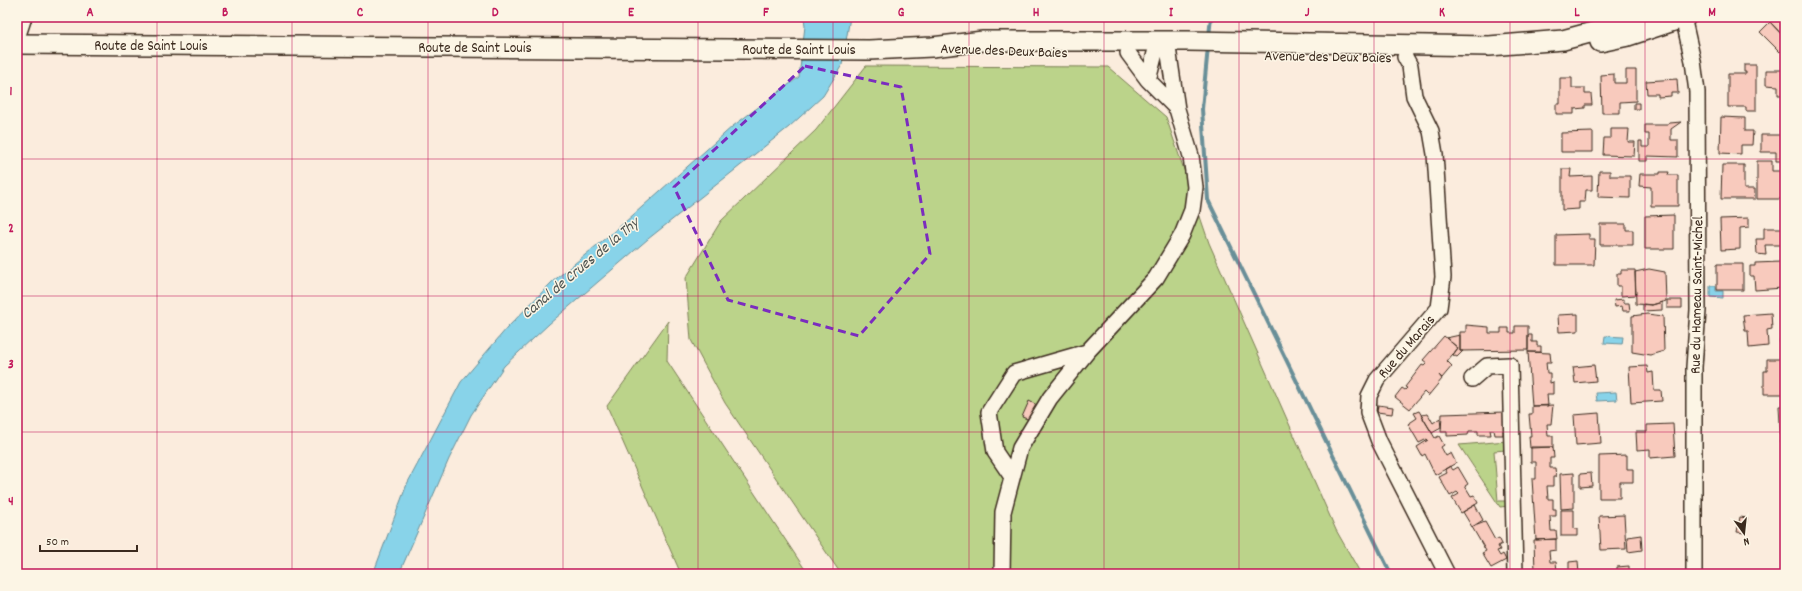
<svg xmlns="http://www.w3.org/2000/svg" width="1802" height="591" font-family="Dekko,sans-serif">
<rect width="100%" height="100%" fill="#fbecdd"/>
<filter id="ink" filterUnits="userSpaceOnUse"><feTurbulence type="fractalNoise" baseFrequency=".025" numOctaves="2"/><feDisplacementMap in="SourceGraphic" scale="8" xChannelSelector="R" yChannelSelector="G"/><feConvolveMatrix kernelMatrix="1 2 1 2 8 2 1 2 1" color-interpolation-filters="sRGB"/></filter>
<g filter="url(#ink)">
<!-- green -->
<path fill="#bbd38a" stroke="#7b7e54" d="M866 66 1108 67 1166 117 1209 243 1336 530 1361 574H841L725 403 691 340 686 278 721 221 816 130Z
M668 321 667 361 808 574H681L607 406Z
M1507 441 1506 450 1494 451 1498 501H1509V506L1500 507 1459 445Z"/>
<!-- water -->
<path fill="#88d3e9" stroke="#698f98" d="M804 17H850L842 65 823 96 789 127 648 239 549 324 504 366 471 415 449 459 399 574H373L407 484 461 382 507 328 552 282 624 223 733 126 799 77 805 26Z
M1710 286H1716V291H1723V298L1710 297Z
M1605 336 1623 337 1622 344 1604 343Z
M1616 392 1617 400 1597 401 1596 393Z"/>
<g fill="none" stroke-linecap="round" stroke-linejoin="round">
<!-- stream -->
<path stroke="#698f98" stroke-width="4" d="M1209 36 1211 17
M1208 47 1202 109 1208 200 1391 574"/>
</g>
<!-- building -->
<path fill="#f8cabd" stroke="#3b2a1e" d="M1776 17H1785V38L1770 22Z
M1770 22 1785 38V47L1780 52 1760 32Z
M1744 65H1756V111H1746V107H1728V74H1746V72H1744Z
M1626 70H1636V101L1620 102V113H1602L1601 75 1614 74V83H1626Z
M1766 70H1785V95H1778V86L1766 85Z
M1560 78H1572V88H1585V94H1591L1592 105H1585V108L1574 109V114H1556V104H1560Z
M1677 79 1678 93H1671V96L1658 97V94H1647L1646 81Z
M1634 103H1639V109H1634Z
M1721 117 1745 118V131H1753L1752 145H1741V154L1720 153Z
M1681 122 1671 129V140H1678V157L1647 156V161H1639V141H1642V147H1649V134H1645V125H1667L1670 123Z
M1611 129H1629L1628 142H1635L1634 156 1603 155 1604 138H1611Z
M1593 132V152H1561V133Z
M1761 135H1785V161H1776V152H1761Z
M1757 161H1772V171H1785V199H1757Z
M1722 165H1744V189H1755V199H1721Z
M1562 169H1571L1570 177 1592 176V190H1586L1585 202H1579V209L1562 210Z
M1599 171H1610V176H1630V198L1598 197Z
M1660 172H1669L1668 175H1678V206H1651V187L1639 186 1640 174H1660Z
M1674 215V249H1645V216Z
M1749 218V227L1740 228V249L1721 250 1720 219Z
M1600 224H1626V230H1633V245H1600Z
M1764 228H1785V245H1765L1766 255 1757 254 1756 239H1764Z
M1589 234V239H1595L1594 265H1556V235Z
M1781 262 1785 263V280H1782L1783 288 1755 290 1754 276H1750V266H1755V263Z
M1717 264H1743V290H1717Z
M1649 269 1665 272 1666 301 1652 305 1636 304 1635 272Z
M1621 270H1635L1636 295 1621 296V286H1617V274H1621Z
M1624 299V303H1629L1630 311H1623L1622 306 1615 307 1614 300Z
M1667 300H1682V308H1667Z
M1662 302V310L1643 311V304L1652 305Z
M1771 313 1772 329 1767 330 1768 346 1749 348 1748 331H1745L1743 315Z
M1578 314V331L1559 332 1558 315Z
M1647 314 1663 316 1664 351 1650 355 1632 352V316Z
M1466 325 1489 327V333H1501V328H1509V333H1515V326H1528V350L1460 351V332H1466Z
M1460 335V351H1463L1457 357 1453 355 1458 348 1446 338Z
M1528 335H1532V342H1537V346H1541V352H1528Z
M1444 336 1458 348 1447 361 1452 366 1442 378 1439 375 1442 379 1428 396 1424 392 1410 409 1395 397 1402 388 1405 390 1407 388 1405 387 1422 365 1424 366 1427 363 1423 360Z
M1780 339H1785V352H1780Z
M1528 352 1550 353 1551 362H1546L1547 373H1550V383L1553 382V394H1547L1548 406H1532Z
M1767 359H1785V394H1764V371H1767Z
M1594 365 1596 381 1575 383 1573 367Z
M1647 366 1648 373 1653 372 1654 390H1661L1662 401 1631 403 1629 367Z
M1029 401 1037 405 1030 420 1022 417Z
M1378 405 1393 407 1392 414 1377 412Z
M1553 405 1551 424H1547L1548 436H1553V447L1530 448 1529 436H1531L1529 414H1532V406Z
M1779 406H1785V442H1781Z
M1419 411 1435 438 1439 436 1444 445 1441 447 1446 456 1451 453 1456 463 1435 475 1425 454 1422 456 1417 447 1428 440 1427 439 1419 443 1408 424 1417 418 1414 413Z
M1505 412 1506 430H1503V435H1495L1494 430H1490L1491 435H1478V431H1469L1468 435 1447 436V432H1441L1442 414Z
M1599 413 1601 443 1576 445 1574 415Z
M1428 414 1433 423 1440 418 1441 428 1432 433 1421 415Z
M1673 424 1675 456 1650 458V449L1637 450 1636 432H1647V425Z
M1531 447H1553L1554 458H1550V468H1555L1556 477H1553V486H1547L1548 499H1553V509H1556V516H1550L1551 531H1556L1557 539 1536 540 1532 479H1536V462H1531Z
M1627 455V469H1633V482H1620V498H1599V456Z
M1450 466 1453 470 1458 467 1468 484 1465 486 1471 496 1474 495 1478 503 1461 513 1452 498 1459 494 1457 492 1450 496 1439 477 1447 473 1445 469Z
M1574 473V508L1561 509 1560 474Z
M1591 473 1592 486 1580 487V474Z
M1475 505 1483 520 1472 527 1463 512Z
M1561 510H1574V529H1578V536H1561Z
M1624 515 1626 549 1601 550 1599 516Z
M1740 517 1747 518 1745 533 1737 532Z
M1485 522 1495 540 1499 538 1502 544 1498 546 1500 550 1497 551 1500 556 1503 554 1506 560 1491 568 1482 553 1486 551 1472 527Z
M1641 535 1642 550 1628 552 1627 537Z
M1556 539V550L1549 551 1550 562H1556L1557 571H1560V574H1537L1535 572 1534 540Z
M1578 561 1579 574H1569V562Z
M1629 566V574H1617V567Z
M1617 572V574H1597Z"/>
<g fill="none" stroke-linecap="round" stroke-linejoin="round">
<defs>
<path id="minor" d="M1683 17 1693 61 1697 92 1698 310 1694 367V574
M17 38 24 17
M1167 41 1155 53 1148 80 1177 109
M1128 53 1148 80
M1405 57 1410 66 1414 96 1431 131 1435 154 1443 277 1439 308 1377 380 1369 396 1368 412 1379 441 1447 574
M1472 379 1487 366 1510 365 1515 574
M1012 477 995 452 989 412 1014 373 1087 352
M1002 574 1003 512 1020 448 1050 398 1087 352 1156 278 1182 235 1192 210 1195 187 1191 156 1177 109 1167 41"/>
<path id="major" d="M1600 42 1628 36 1686 17
M17 44 869 50 932 47 983 41H1188L1489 46 1563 40 1619 25 1640 17"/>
</defs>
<!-- minor casing -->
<use href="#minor" stroke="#3b2a1e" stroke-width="18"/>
<!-- major casing -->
<use href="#major" stroke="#3b2a1e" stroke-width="22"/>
<!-- minor -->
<use href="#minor" stroke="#fcf5e5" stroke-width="15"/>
<!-- major -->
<use href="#major" stroke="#fcf5e5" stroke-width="19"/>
</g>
</g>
<!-- marked area -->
<path fill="none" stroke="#7b2cbf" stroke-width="3" stroke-dasharray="8 5" stroke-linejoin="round" d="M805 66 901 87 930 254 859 336 728 300 674 187Z"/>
<!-- grid -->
<path fill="none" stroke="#c2185b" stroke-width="1" stroke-opacity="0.55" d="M157 17V574M292 17V574M428 17V574M563 17V574M698 17V574M833 17V574M969 17V574M1104 17V574M1239 17V574M1374 17V574M1510 17V574M1645 17V574M17 159H1785M17 296H1785M17 432H1785"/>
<g text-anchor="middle" stroke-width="3" stroke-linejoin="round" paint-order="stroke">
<!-- street labels -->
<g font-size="15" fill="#3b2a1e" stroke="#fcf5e5">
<text x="151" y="50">Route de Saint Louis</text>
<text x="475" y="52">Route de Saint Louis</text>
<text x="799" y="54">Route de Saint Louis</text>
<text transform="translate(1004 50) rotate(2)" y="5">Avenue des Deux Baies</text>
<text transform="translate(1328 56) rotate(1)" y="5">Avenue des Deux Baies</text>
<text transform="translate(1696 295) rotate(-89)" y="5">Rue du Hameau Saint-Michel</text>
<text transform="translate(1406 346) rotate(-49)" y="5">Rue du Marais</text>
</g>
<!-- water labels -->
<g font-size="16" font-style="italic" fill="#4e5451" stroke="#fcf5e5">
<text transform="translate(579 267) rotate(-40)" y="6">Canal de Crues de la Thy</text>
</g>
</g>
<!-- margin -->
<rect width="1802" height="591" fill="none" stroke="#fcf5e5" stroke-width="44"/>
<!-- north arrow -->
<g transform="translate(1744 533) rotate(165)" stroke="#fcf5e5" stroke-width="3" paint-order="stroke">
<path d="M0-3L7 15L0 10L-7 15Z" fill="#3b2a1e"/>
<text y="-6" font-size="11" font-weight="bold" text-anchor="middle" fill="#3b2a1e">N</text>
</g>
<!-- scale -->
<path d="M40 545v6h97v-6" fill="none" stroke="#3b2a1e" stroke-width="2"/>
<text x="46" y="545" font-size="12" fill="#3b2a1e" stroke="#fcf5e5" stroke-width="3" paint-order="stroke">50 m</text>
<rect x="22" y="22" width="1758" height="547" fill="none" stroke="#c2185b" stroke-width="1.5"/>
<g font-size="13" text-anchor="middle" font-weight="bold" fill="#c2185b">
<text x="90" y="16">A</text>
<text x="225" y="16">B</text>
<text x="360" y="16">C</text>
<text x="495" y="16">D</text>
<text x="631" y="16">E</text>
<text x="766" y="16">F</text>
<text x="901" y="16">G</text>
<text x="1036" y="16">H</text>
<text x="1171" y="16">I</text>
<text x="1307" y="16">J</text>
<text x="1442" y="16">K</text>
<text x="1577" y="16">L</text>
<text x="1712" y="16">M</text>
<text x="11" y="95">1</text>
<text x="11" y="232">2</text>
<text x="11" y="368">3</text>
<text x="11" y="505">4</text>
</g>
</svg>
